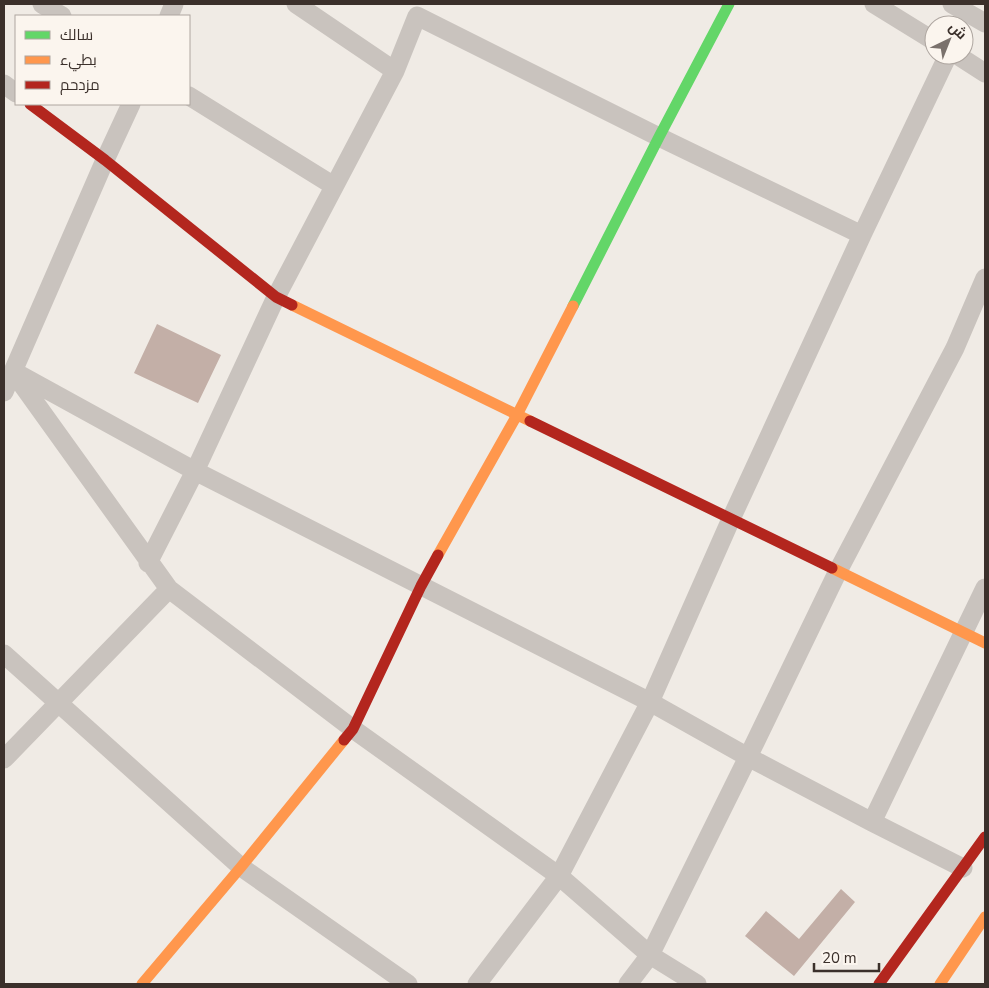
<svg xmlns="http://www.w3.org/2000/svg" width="989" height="988" font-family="'Nunito Sans',Cairo,sans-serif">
<rect width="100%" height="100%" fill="#f0ebe5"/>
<!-- building -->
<path fill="#c3afa7" d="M157 324 221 355 198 403 134 373Z
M841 889 855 902 794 976 745 936 766 911 799 939Z"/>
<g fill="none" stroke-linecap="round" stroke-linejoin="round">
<!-- street -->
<path stroke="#c9c3be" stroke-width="19" d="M42 4 62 16
M296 4 395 71 417 16 659 137 862 235 948 55
M874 4 934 41
M952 4 985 23
M169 16 174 4
M957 55 985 73
M4 84 16 93
M189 96 334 186
M13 371 195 471 650 702 748 757 872 822 963 868
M16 376 169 589 353 729 559 876 650 955 697 984
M4 392 105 160 131 104
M148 563 195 471 276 297 395 71
M4 654 241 867 408 984
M4 759 169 589
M872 822 985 588
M477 984 559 876 650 702 731 519 862 235
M628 984 650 955 748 757 838 571 955 348 985 278"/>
<!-- fast -->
<path stroke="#63d668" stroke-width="11" d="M573 306 659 137 729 4"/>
<!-- slow -->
<path stroke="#ff974d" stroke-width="11" d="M292 305 530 421
M438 555 517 415 573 306
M832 568 985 643
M142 984 241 867 344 740
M940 984 985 917"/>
<!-- jam -->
<path stroke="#b3261e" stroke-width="11" d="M30 104 105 160 276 297 292 305
M530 421 832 568
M344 740 353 729 421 586 438 555
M879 984 985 837"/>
</g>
<!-- border -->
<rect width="989" height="988" fill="none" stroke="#3b302b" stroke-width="10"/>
<!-- legend -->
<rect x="15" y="15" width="175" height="90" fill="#fbf5ee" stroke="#aea6a0"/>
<rect x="25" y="31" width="25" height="8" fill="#63d668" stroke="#aea6a0"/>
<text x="60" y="40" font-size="15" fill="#3b302b">سالك</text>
<rect x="25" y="56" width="25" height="8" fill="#ff974d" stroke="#aea6a0"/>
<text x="60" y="65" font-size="15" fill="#3b302b">بطيء</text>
<rect x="25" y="81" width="25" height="8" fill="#b3261e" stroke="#aea6a0"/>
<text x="60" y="90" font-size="15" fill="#3b302b">مزدحم</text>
<!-- north arrow -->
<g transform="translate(949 40) rotate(43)"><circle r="24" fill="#fbf5ee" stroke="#aea6a0"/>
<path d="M0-4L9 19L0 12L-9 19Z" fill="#7a716c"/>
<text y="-8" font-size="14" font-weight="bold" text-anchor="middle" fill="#3b302b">ش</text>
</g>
<!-- scale -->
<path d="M814 963v8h65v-8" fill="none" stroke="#3b302b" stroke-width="2.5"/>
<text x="822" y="963" font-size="15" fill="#3b302b" stroke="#fbf5ee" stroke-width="4" paint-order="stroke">20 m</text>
</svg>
